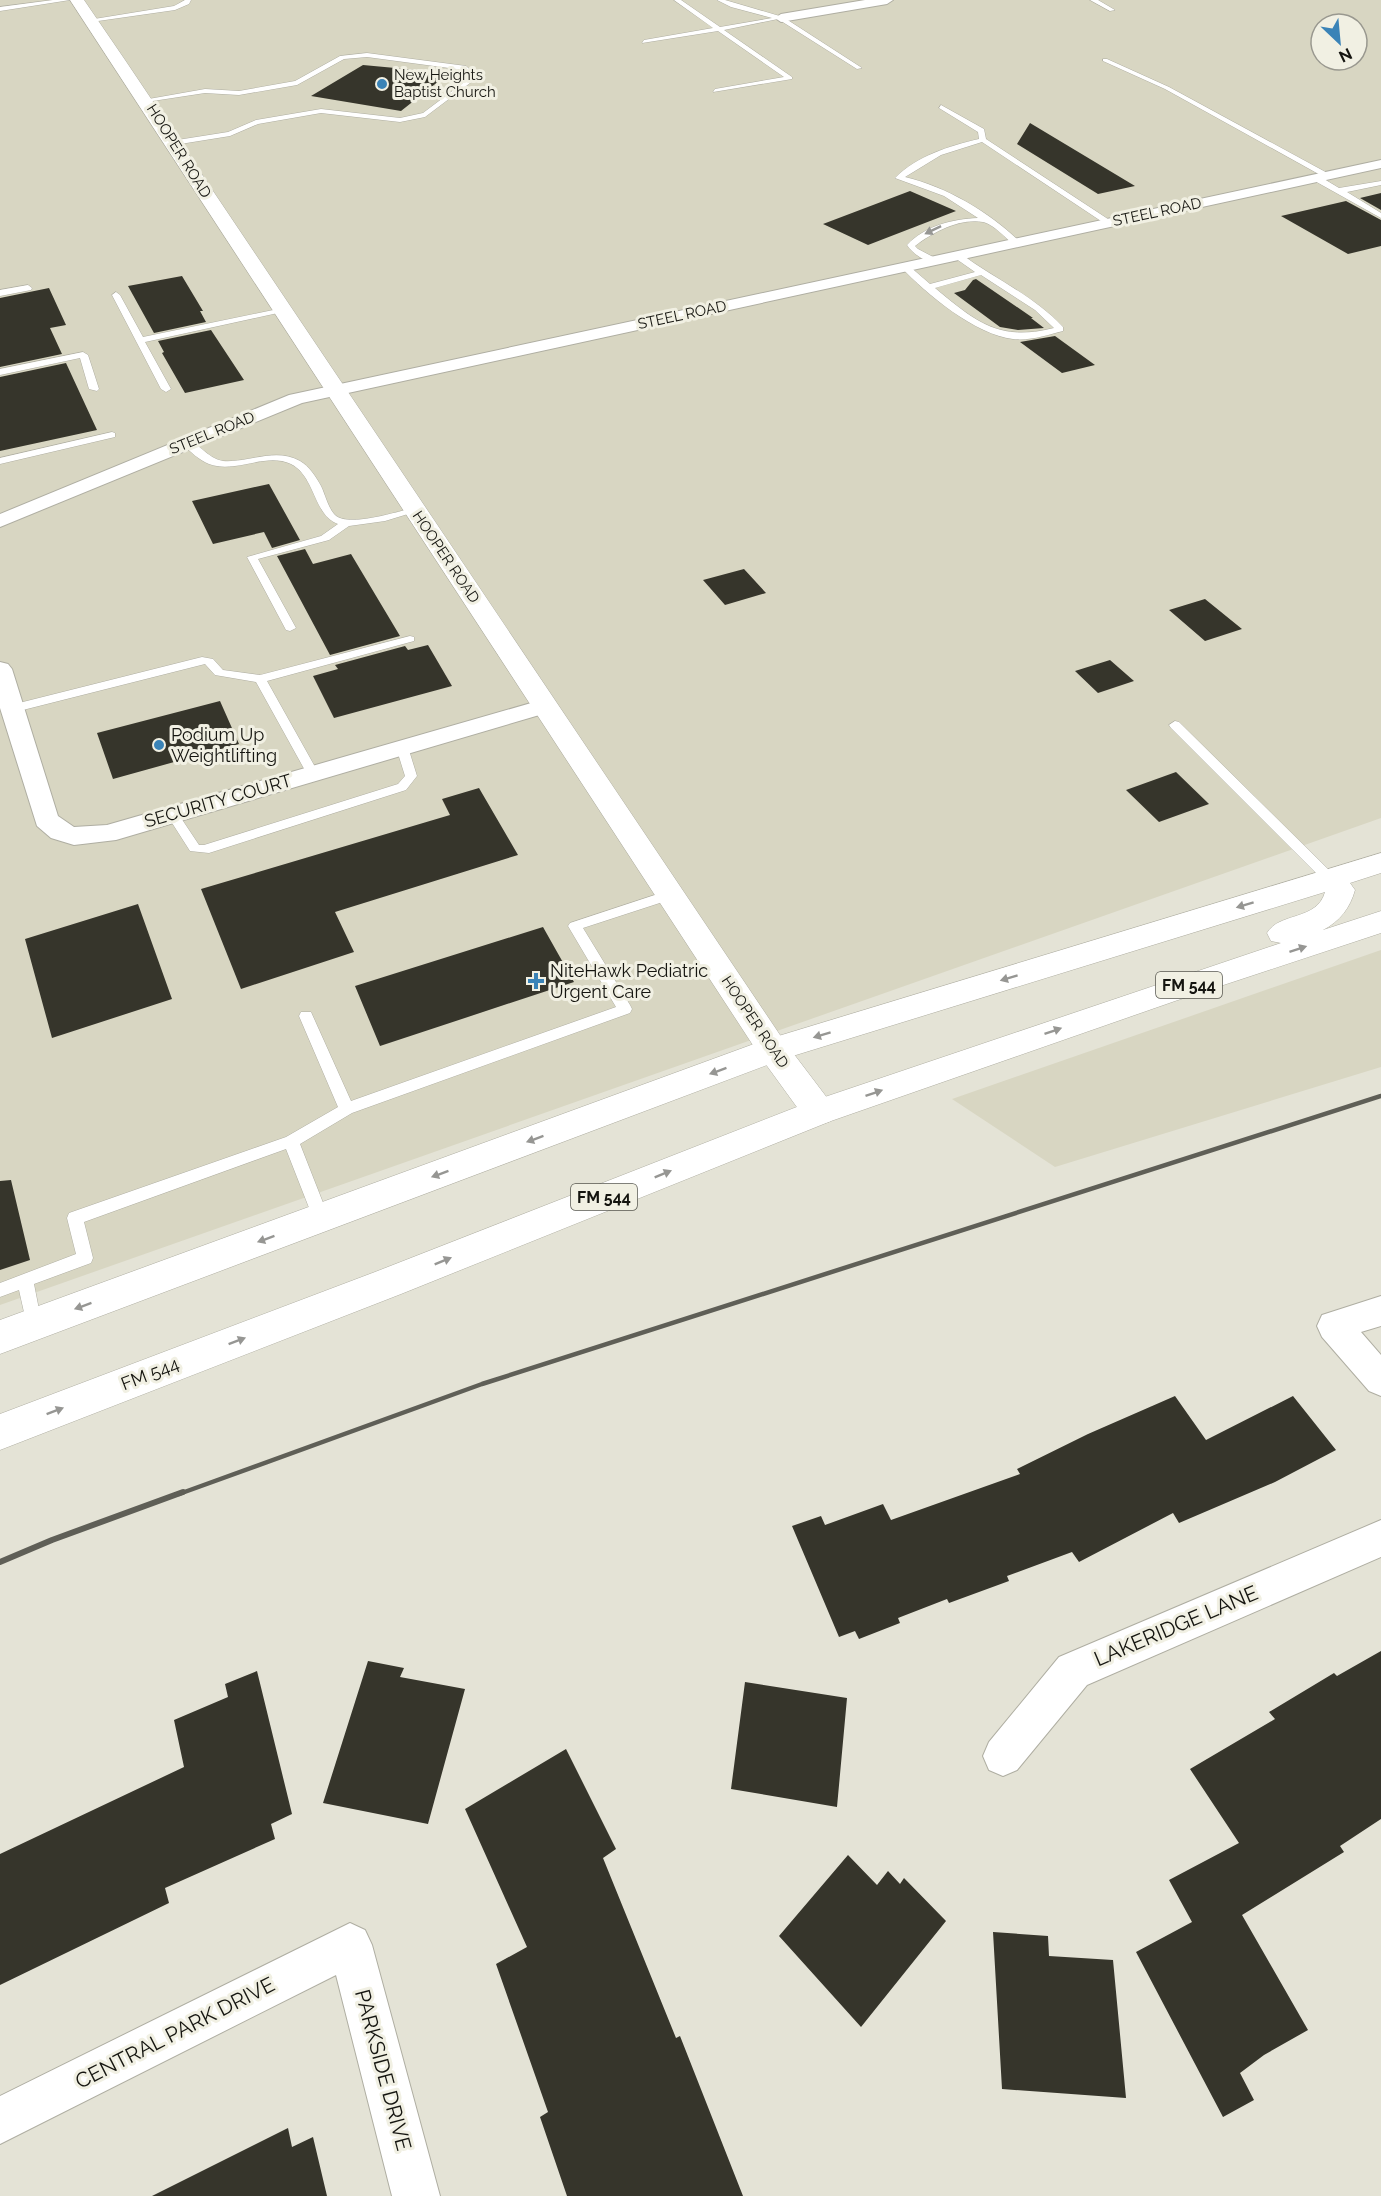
<svg xmlns="http://www.w3.org/2000/svg" width="1381" height="2196" font-family="Raleway,sans-serif">
<rect width="100%" height="100%" fill="#e4e3d6"/>
<!-- built -->
<path fill="#d8d6c2" fill-rule="evenodd" d="M0 0H1381V818L0 1305ZM1321 24H1357V60H1321Z
M1381 950V1067L1055 1167 952 1099Z"/>
<!-- building -->
<path fill="#36352b" d="M363 65 449 73 401 111 311 96Z
M1030 123 1135 186 1098 194 1017 144Z
M910 191 956 211 868 245 823 224Z
M1381 193V210L1360 198Z
M1346 201 1381 220V246L1348 254 1281 216Z
M182 276 203 311H200L206 322 154 333 128 286Z
M976 279 1033 318H1031L1044 328 1018 330 1000 327 954 293 965 290 973 280Z
M49 288 66 325 50 328 62 354 0 367V298Z
M211 330 244 380 185 393 162 353 164 352 158 341Z
M1055 336 1095 365 1062 373 1020 342Z
M66 363 97 430 0 451V377Z
M269 484 300 540 272 548 264 532 213 544 192 501Z
M305 549 313 564 351 554 400 636 330 655 277 556Z
M744 569 766 593 725 605 703 580Z
M1205 599 1242 629 1205 641 1169 610Z
M428 645 452 686 334 718 313 676 338 669 335 665 405 646 408 650Z
M1110 660 1134 681 1098 693 1075 671Z
M220 701 239 744 113 779 97 733Z
M1176 772 1209 804 1159 822 1126 790Z
M479 788 518 855 335 912 354 952 241 989 201 889 450 815 442 799Z
M138 904 172 999 52 1038 25 939Z
M543 927 574 982 380 1046 355 986Z
M11 1180 30 1260 0 1270V1181Z
M1175 1396 1206 1440 1293 1396 1336 1450 1275 1482 1179 1523 1173 1513 1079 1562 1072 1552 1007 1576 1009 1581 949 1603 947 1599 898 1618 900 1623 859 1639 855 1631 839 1637 792 1526 821 1516 825 1525 883 1504 891 1520 1020 1474 1017 1469 1088 1434Z
M1381 1651V1819L1340 1846 1344 1852 1242 1915 1308 2030 1264 2055 1240 2073 1254 2100 1223 2117 1136 1952 1192 1922 1169 1880 1239 1843 1190 1769 1275 1719 1269 1712 1334 1673 1337 1676Z
M368 1661 404 1668 400 1677 465 1689 428 1824 323 1803Z
M257 1671 292 1814 271 1824 275 1839 165 1888 169 1903 0 1985V1854L184 1767 174 1720 228 1697 225 1684Z
M745 1682 847 1698 837 1807 731 1789Z
M566 1749 616 1849 603 1858 676 2038 680 2036 743 2196H567L540 2117 548 2112 496 1964 527 1947 465 1809Z
M848 1855 877 1885 888 1871 900 1884 904 1878 946 1921 861 2027 779 1936Z
M993 1932 1048 1936 1049 1956 1113 1960 1126 2098 1002 2089Z
M288 2128 292 2147 313 2137 327 2196H152Z"/>
<g fill="none" stroke-linecap="round" stroke-linejoin="round">
<defs>
<path id="service" d="M53 0H70L0 11V7Z
M185 0H191L189 4 175 10 91 22 88 20 174 6Z
M674 0H681L720 27 772 18 731 7 717 0H725L783 17 862 68 857 69 778 19 724 30 792 77V79L713 92 715 89 784 77 718 31 642 43 644 40 713 28Z
M1090 0H1098L1115 10 1110 11Z
M367 53 466 66 478 77 425 117 400 122 321 113 258 124 230 136 174 145 171 141 228 132 256 120 321 109 400 118 423 113 471 77 464 70 367 57 344 59 297 85 239 95 205 93 146 102 143 100 205 89 239 91 295 81 340 56Z
M1103 59H1107L1169 87 1331 175 1324 177 1165 89 1103 61Z
M941 105 984 129 986 139 1114 223 1107 225 982 142 941 155 905 177C947 187 991 213 1021 243L1014 245C1006 238 993 224 983 222 960 218 933 232 915 246L918 249 937 259V263C926 263 913 254 907 245 925 226 952 219 978 218L944 196 895 178C917 156 949 146 979 139L978 132 939 108Z
M1313 176H1319L1339 188 1381 181V185L1347 192 1381 213V218L1313 180Z
M955 254H961C995 279 1034 296 1063 327V331C1047 335 1030 341 1013 339 976 335 926 294 901 267L908 265 930 284 975 272 955 258ZM981 275 1035 310 1054 328C999 342 976 322 935 288Z
M28 285 32 288 31 290 0 296V290Z
M116 292 120 295 143 337 283 308 287 311 145 342 171 389 166 392 161 389 112 295Z
M83 352 88 355 99 389 97 391 89 389 80 358 0 375V369Z
M112 432 115 433V437L0 464V458Z
M183 441C197 439 207 459 223 461 249 463 275 447 300 461 309 466 316 477 321 486 325 494 328 508 335 515 348 528 400 511 416 507L421 510 385 521 349 526 329 540 258 559 296 628 290 631 286 630 247 557 321 536 338 524C313 515 316 477 291 464 265 452 236 474 209 464 199 460 191 452 183 445Z
M410 636 414 637V641L267 681 319 774 313 778 307 774 256 682 215 675 205 664 11 713 5 709 7 706 202 657 213 659 223 670 260 675Z
M1175 721 1179 722 1335 876 1337 879 1335 882H1325L1171 728 1169 725Z
M402 743 408 747 417 776 406 790 209 853 190 851 167 815 173 811 177 812 199 845H204L398 784 405 776 396 747Z
M670 890 675 892 677 895 675 898 583 928 630 1005 632 1009 630 1013 352 1113 300 1144 329 1218 327 1223 321 1225 315 1223 286 1149 84 1222 93 1258 91 1263 34 1284 42 1325 40 1330 34 1332 28 1330 19 1290 0 1297V1283L76 1254 67 1218 69 1213 286 1137 338 1107 299 1016 301 1012H311L351 1101 616 1007 568 926 570 923Z"/>
<path id="minor" d="M865 0H893L887 4 781 22 775 18 781 14Z
M1381 160V168L302 403 0 527V514L289 395Z
M0 662 8 664 12 669 58 816 74 827 107 825 545 699 553 701 557 706 553 711 116 840 74 845 51 838 37 826 0 708Z
M1381 1296V1326L1361 1332 1381 1355V1396L1369 1391 1322 1337 1317 1326 1322 1315Z
M1381 1520V1557L1087 1685 1017 1770 1003 1776 989 1770 983 1756 989 1742 1059 1657Z
M350 1923 365 1930 372 1945 440 2196H392L336 1975 0 2144V2096Z"/>
<path id="tertiary" d="M70 0H84L125 60 784 1041 831 1103 836 1112 831 1121 819 1125 807 1121 762 1059Z"/>
<path id="primary" d="M1381 853V873L1350 883 1355 890C1350 908 1340 921 1323 930L1381 911V933L1175 1001 831 1121 401 1294 0 1450V1414L375 1272 807 1103 1281 943 1271 941 1267 933C1279 912 1317 921 1325 892L783 1059 0 1354V1320L762 1041Z"/>
</defs>
<!-- service casing -->
<use href="#service" stroke="#afaea2" stroke-width="1"/>
<!-- minor casing -->
<use href="#minor" stroke="#afaea2" stroke-width="2"/>
<!-- tertiary casing -->
<use href="#tertiary" stroke="#afaea2" stroke-width="1"/>
<!-- primary casing -->
<use href="#primary" stroke="#afaea2" stroke-width="1"/>
<!-- service -->
<use href="#service" fill="#fff" fill-rule="evenodd"/>
<!-- minor -->
<use href="#minor" fill="#fff" fill-rule="evenodd"/>
<!-- tertiary -->
<use href="#tertiary" fill="#fff" fill-rule="evenodd"/>
<!-- primary -->
<use href="#primary" fill="#fff" fill-rule="evenodd"/>
<!-- rail-far1 -->
<path stroke="#5f5f57" stroke-width="4.5" d="M179 1494 482 1384 1381 1096"/>
<!-- rail -->
<path stroke="#5f5f57" stroke-width="6" d="M0 1562 52 1540 183 1492"/>
</g>
<!-- one-way arrows -->
<defs><path id="oneway-solid" d="M-6-.8H1V-3.2L6.5 0L1 3.2V.8H-6Z" transform="scale(1.5)"/></defs>
<g fill="#969693">
<use href="#oneway-solid" transform="translate(933 230) rotate(154)"/>
<use href="#oneway-solid" transform="translate(1245 905) rotate(163)"/>
<use href="#oneway-solid" transform="translate(1298 949) rotate(-18)"/>
<use href="#oneway-solid" transform="translate(1009 978) rotate(163)"/>
<use href="#oneway-solid" transform="translate(1053 1031) rotate(-19)"/>
<use href="#oneway-solid" transform="translate(822 1035) rotate(163)"/>
<use href="#oneway-solid" transform="translate(718 1071) rotate(160)"/>
<use href="#oneway-solid" transform="translate(874 1093) rotate(-19)"/>
<use href="#oneway-solid" transform="translate(535 1139) rotate(160)"/>
<use href="#oneway-solid" transform="translate(440 1174) rotate(160)"/>
<use href="#oneway-solid" transform="translate(663 1174) rotate(-22)"/>
<use href="#oneway-solid" transform="translate(266 1239) rotate(160)"/>
<use href="#oneway-solid" transform="translate(443 1261) rotate(-22)"/>
<use href="#oneway-solid" transform="translate(83 1306) rotate(160)"/>
<use href="#oneway-solid" transform="translate(237 1341) rotate(-21)"/>
<use href="#oneway-solid" transform="translate(55 1411) rotate(-21)"/>
</g>
<!-- markers -->
<g fill="#3a83b7" stroke="#f1f0e3" stroke-width="2">
<circle cx="382" cy="84" r="6"/>
<circle cx="159" cy="745" r="6"/>
<path d="M533 972h6v6h6v6h-6v6h-6v-6h-6v-6h6z"/>
</g>
<g text-anchor="middle" stroke-width="6" stroke-linejoin="round" paint-order="stroke">
<!-- far-poi labels -->
<g font-size="15" fill="#151510" stroke="#f1f0e3" text-anchor="start">
<text x="394" y="80">New Heights<tspan x="394" dy="17">Baptist Church</tspan></text>
</g>
<!-- far-street labels -->
<g font-size="15" fill="#151510" stroke="#f1f0e3">
<text transform="translate(179 151) rotate(58)" y="5">HOOPER ROAD</text>
<text transform="translate(1157 212) rotate(-12)" y="5">STEEL ROAD</text>
<text transform="translate(682 315) rotate(-12)" y="5">STEEL ROAD</text>
<text transform="translate(212 433) rotate(-22)" y="5">STEEL ROAD</text>
<text transform="translate(446 557) rotate(56)" y="5">HOOPER ROAD</text>
<text transform="translate(755 1022) rotate(56)" y="5">HOOPER ROAD</text>
</g>
<!-- shield labels -->
<g fill="#f1f0e3" stroke="#57574f" stroke-width="1.5">
<rect x="1156" y="972" width="66" height="26" rx="4.5"/>
<rect x="571" y="1184" width="66" height="26" rx="4.5"/>
</g>
<g font-size="16" font-weight="bold" fill="#151510">
<text x="1189" y="991">FM 544</text>
<text x="604" y="1203">FM 544</text>
</g>
<!-- poi labels -->
<g font-size="18" fill="#151510" stroke="#f1f0e3" text-anchor="start">
<text x="171" y="741">Podium Up<tspan x="171" dy="21">Weightlifting</tspan></text>
<text x="550" y="977">NiteHawk Pediatric<tspan x="550" dy="21">Urgent Care</tspan></text>
</g>
<!-- street labels -->
<g font-size="18" fill="#151510" stroke="#f1f0e3">
<text transform="translate(218 801) rotate(-16)" y="6">SECURITY COURT</text>
<text transform="translate(150 1374) rotate(-21)" y="6">FM 544</text>
</g>
<!-- near-street labels -->
<g font-size="21" fill="#151510" stroke="#f1f0e3">
<text transform="translate(1176 1626) rotate(-23)" y="7">LAKERIDGE LANE</text>
<text transform="translate(175 2033) rotate(-27)" y="7">CENTRAL PARK DRIVE</text>
<text transform="translate(383 2070) rotate(75)" y="7">PARKSIDE DRIVE</text>
</g>
</g>
<!-- north arrow -->
<g transform="translate(1339 42) rotate(154)"><circle r="28" fill="#f1f0e3" stroke="#99988f" stroke-width="1.5"/>
<path d="M0-4.5L10 22L0 15L-10 22Z" fill="#3a83b7"/>
<text y="-9" font-size="16" font-weight="bold" text-anchor="middle" fill="#151510">N</text>
</g>
</svg>
